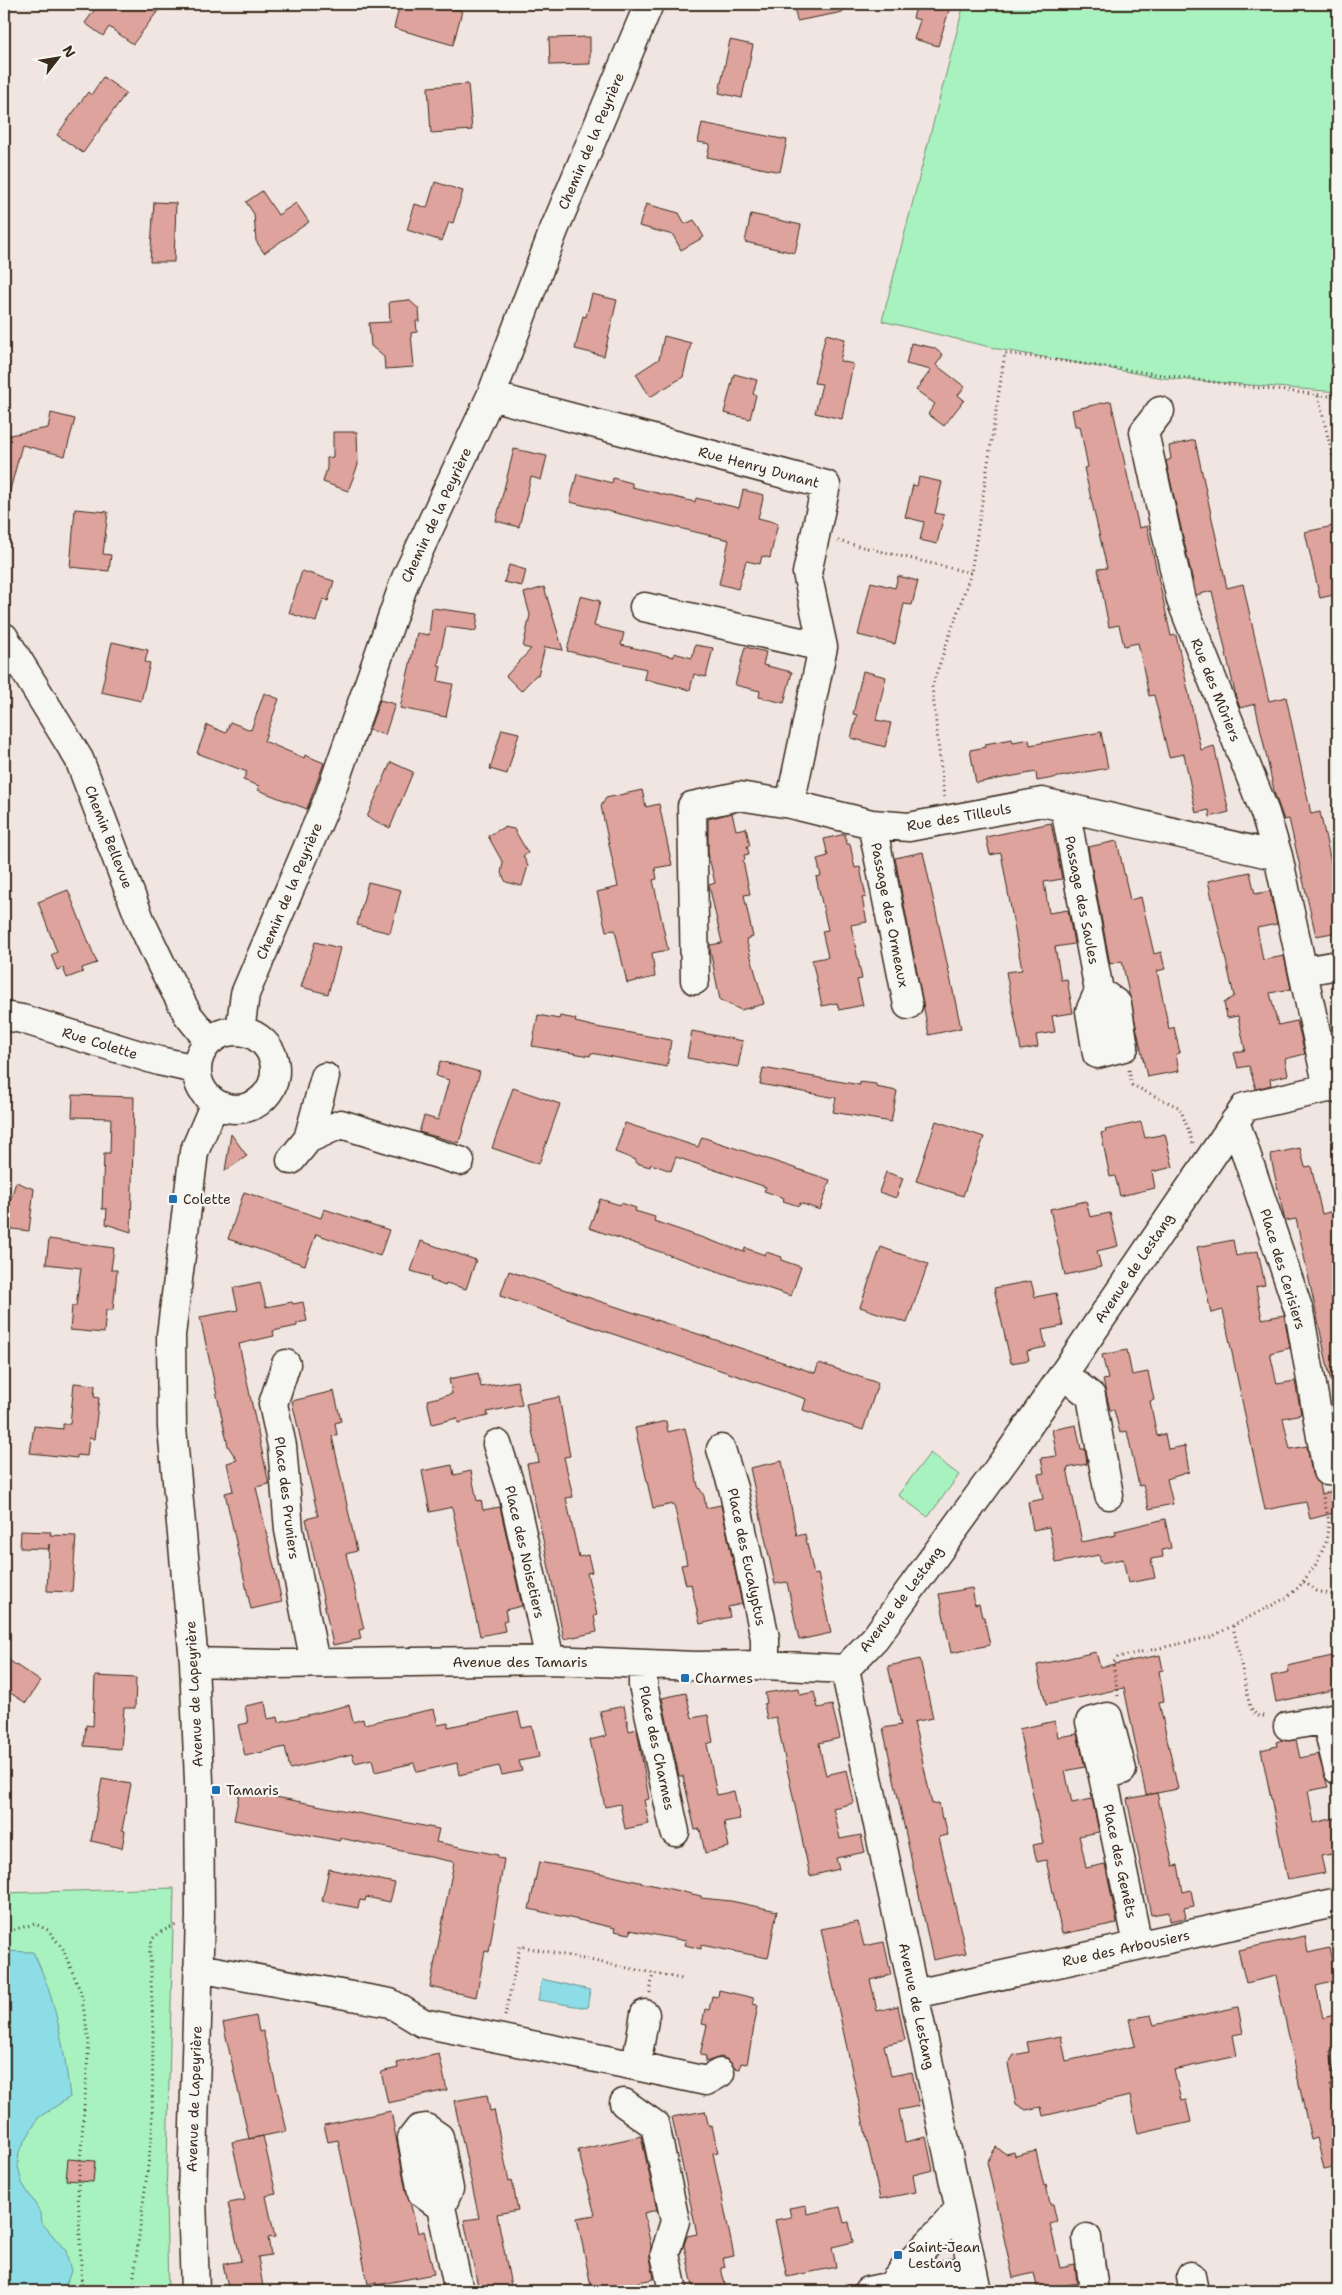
<svg xmlns="http://www.w3.org/2000/svg" width="1342" height="2295" font-family="'Shantell Sans',sans-serif">
<rect width="100%" height="100%" fill="#f1e5e1"/>
<filter id="ink" filterUnits="userSpaceOnUse"><feTurbulence type="fractalNoise" baseFrequency=".02" numOctaves="2"/><feDisplacementMap in="SourceGraphic" scale="10" xChannelSelector="R" yChannelSelector="G"/><feConvolveMatrix kernelMatrix="1 2 1 2 8 2 1 2 1" color-interpolation-filters="sRGB"/></filter>
<g filter="url(#ink)">
<!-- green -->
<path fill="#a8f2c0" stroke="#728e6f" d="M964 4H1338V392L1163 378 998 349 882 321Z
M930 1453 959 1475 928 1517 898 1495Z
M174 1888 166 2200 168 2291H4V1893Z"/>
<!-- water -->
<path fill="#8cdde5" stroke="#6c9595" d="M4 1951 33 1952C56 1997 64 2048 70 2097L38 2118 19 2152 18 2166 22 2183 41 2213 42 2223 66 2251 71 2271 64 2291H4Z
M542 1979 590 1990 587 2008 538 2000Z"/>
<!-- building -->
<path fill="#dda39c" stroke="#3b2a1e" d="M99 4H163L133 44 109 27 103 36 85 23Z
M400 4H437L462 11 453 45 394 28Z
M794 4H842L843 12 797 21Z
M917 4H951L938 46 914 39 920 20 913 18Z
M590 37V64L550 65 549 38Z
M730 40 753 45 742 98 719 93Z
M103 77 126 93 83 153 57 135 88 92 91 95Z
M468 84 472 130 431 133 428 87Z
M702 123 787 140 780 172 707 157 710 144 698 142Z
M435 182 463 191 453 223 449 222 442 241 407 230 415 204 427 208Z
M262 191 278 215 296 203 309 222 264 253 256 241 254 214 246 202Z
M154 202 176 203 174 262H150Z
M646 204 679 213 685 224 694 220 704 237 681 250 673 235 639 226Z
M751 214 801 225 795 253 745 242Z
M592 294 617 300 604 356 575 349 583 316 586 317Z
M409 300 419 309 420 321H416L417 332 411 333 414 367 385 369 384 357 371 346 369 323 390 322 389 302Z
M826 334 845 339 840 361 853 364 842 419 815 413 822 384 814 383Z
M664 336 691 343 683 377 650 397 636 374 659 359Z
M911 343 934 348 943 355 936 365 965 387 958 395 964 400 944 426 928 414 935 404 916 390 931 370 906 364Z
M734 374 757 380 753 394 756 395 750 419 724 413Z
M1111 401 1139 528 1147 526 1171 636 1176 635 1184 672 1201 750 1214 746 1229 812 1210 817 1209 810 1196 813 1184 754 1169 757 1154 695 1149 696 1138 643 1124 646 1119 625 1109 627 1098 569 1107 568 1084 468 1088 467 1080 426H1075L1072 410Z
M51 413 75 419 65 456 22 445 9 494 4 493V436L48 428Z
M333 432H357L358 465 348 491 323 482 327 468V458L333 457Z
M1195 440 1227 588 1243 584 1269 701 1286 697 1311 814 1320 812 1338 894V932L1316 936 1289 819 1284 820 1275 795 1255 704 1240 708 1236 697 1212 591 1196 595 1166 461 1171 459 1169 446Z
M514 449 547 456 541 480 531 477 519 527 496 521Z
M577 474 612 483 613 478 632 483V487L695 502 696 498 739 508 743 490 764 495 758 518 778 523 770 558 762 556 760 564 746 561 738 589 719 584 729 540 570 502Z
M919 477 942 482 935 513 944 515 937 544 920 540 924 522 905 517 913 485 917 486Z
M75 509 108 512 103 554 111 555 109 571 70 567Z
M1338 525V594L1320 598 1305 532Z
M509 565 526 570 522 586 504 582Z
M302 571 334 581 328 601 323 599 316 622 289 613Z
M898 576 918 581 912 605 904 604 895 644 858 635 871 582 895 588Z
M544 587 563 650 545 647 538 675H536L521 691 506 676 531 649 523 647 530 615 524 593Z
M580 596 600 601 594 626 624 633 621 645 674 657V653L692 658 695 645 713 648 706 677 694 674 690 690 644 679 646 669 567 651Z
M432 608 478 614 476 631 446 627 438 665 441 666 438 681 453 684 446 717 400 708 417 633 429 635Z
M112 642 148 650 145 662 150 663 141 701 101 692Z
M745 647 766 652 763 665 792 672 784 703 759 697 760 691 735 685Z
M863 671 886 677 876 720 891 723 885 747 851 738 857 715 853 714Z
M264 693 279 699 264 741 304 758 305 755 324 763 307 809 258 790 259 786 243 780 247 772 197 753 207 725 226 733 230 722 251 730Z
M380 700 395 704 385 735 369 730Z
M502 729 519 733 507 774 490 769Z
M1101 732 1108 768 1037 781 1036 772 976 783 970 750 986 747 985 744 1012 739 1013 742 1029 739 1030 745Z
M391 762 413 772 390 828 367 817Z
M642 790 646 807 659 804 672 865 655 868 657 879 653 880 668 950 652 953 655 977 627 983 615 930 606 931 597 892 618 887 601 806 606 798Z
M732 813 736 830 746 828 750 846H747L749 854 744 855 745 860 743 861 750 894 744 895 753 937 746 939 764 1004 741 1010 720 1000 710 950V945L722 943 709 885 715 883 708 853V819Z
M1051 823 1062 879 1044 882 1049 913 1068 910 1074 944 1055 947 1061 980 1067 979 1073 1013 1052 1016 1055 1032 1036 1035 1038 1047 1021 1050 1006 972 1022 970 1001 853 990 855 986 837Z
M504 827 514 829 528 853 523 856 528 866 522 886 506 882 501 873 503 863 488 836Z
M845 834 847 844H850L855 868 860 867 866 897 862 898 867 922 851 925 862 979 857 980 863 1005 839 1010 837 1003 822 1006 812 960 828 957 822 931 828 930 816 877 821 876 817 859 828 856 824 839Z
M1117 841 1130 900 1141 897 1154 954 1161 952 1165 969 1157 971 1169 1029 1174 1027 1180 1053 1176 1054 1179 1071 1147 1077 1122 961 1110 964 1088 847Z
M923 852 961 1028 929 1035 895 858Z
M1250 872 1255 894 1270 891 1277 924 1257 928 1263 960 1284 956 1291 989 1270 993 1278 1025 1297 1021 1305 1054 1285 1059 1288 1075 1270 1079 1271 1085 1256 1089 1249 1066 1238 1068 1234 1053 1245 1050 1238 1016 1227 1018 1224 1003 1234 996 1208 881Z
M368 882 401 890 390 933 357 925Z
M68 890 97 963 82 968 83 972 67 978 63 968 57 970 51 955 57 952 38 902Z
M315 942 340 948 328 994 301 987Z
M538 1015 559 1019 560 1016 576 1019 575 1022 596 1027 671 1040 667 1067 591 1053 590 1056 532 1046Z
M692 1031 743 1041 738 1067 687 1058Z
M440 1061 480 1072 459 1143 419 1132 424 1116 438 1120 449 1080 436 1076Z
M763 1068 860 1085V1082L876 1084V1087L897 1091 891 1122 833 1112 836 1098 760 1084Z
M513 1088 560 1104 539 1164 492 1148Z
M73 1095 134 1097 131 1232 106 1224 107 1209H102L104 1153H110L111 1118 72 1117Z
M936 1121 984 1137 963 1196 916 1181Z
M1141 1122 1145 1138 1165 1134 1173 1167 1152 1172 1155 1188 1120 1196 1115 1176 1110 1177 1101 1133 1106 1132 1105 1130Z
M625 1123 698 1147 702 1137 830 1180 820 1210 800 1203 799 1206 783 1201 784 1198 764 1191 766 1187 676 1157 671 1171 651 1164 650 1167 636 1163V1160L615 1152Z
M231 1134 247 1156 225 1171Z
M1300 1148 1305 1167 1311 1166 1322 1214 1333 1211 1338 1235V1381L1331 1382 1296 1219 1285 1221 1272 1163 1271 1154Z
M886 1172 903 1178 896 1198 879 1192Z
M16 1182 34 1189 29 1231 4 1228V1207L8 1208Z
M244 1192 321 1218 324 1209 389 1230 380 1256 316 1234 305 1265 228 1239Z
M600 1199 620 1205 621 1203 636 1208 635 1211 655 1217 654 1221 744 1252 745 1248 765 1255 766 1252 782 1257 781 1260 801 1267 791 1296 589 1228Z
M1086 1201 1090 1217 1110 1213 1118 1246 1097 1251 1101 1267 1065 1275 1050 1209Z
M49 1239 114 1248 111 1270H117L113 1310H106L104 1333 70 1330 72 1306H76L81 1268 46 1264Z
M1233 1240 1236 1256 1258 1251 1265 1285 1256 1287 1262 1319 1284 1315 1290 1348 1270 1353 1277 1384 1295 1381 1301 1414 1283 1418 1290 1449 1307 1446 1312 1474 1319 1484 1321 1494 1338 1490V1512L1310 1519 1306 1502 1265 1510 1223 1310 1211 1313 1197 1247Z
M421 1241 476 1260 466 1289 446 1283 445 1286 430 1280 431 1277 411 1271Z
M881 1247 928 1264 907 1323 860 1307Z
M509 1271 815 1373 819 1363 878 1383 863 1430 803 1410 806 1399 500 1296Z
M1031 1281 1035 1297 1056 1293 1063 1326 1042 1330 1046 1347 1027 1351 1029 1360 1011 1363 994 1288Z
M260 1282 266 1307 292 1302 293 1304 303 1302 307 1321 297 1323V1326L273 1331 274 1336 239 1344 269 1484 256 1487 282 1602 251 1609 225 1493 233 1491 227 1463 237 1460 228 1446 200 1317 238 1310 233 1288Z
M1127 1350 1132 1375 1148 1372 1154 1400 1150 1401 1157 1436 1165 1434 1168 1449 1185 1446 1189 1472 1167 1479 1173 1504 1149 1509 1143 1485 1139 1486 1127 1431 1120 1433 1114 1410H1110L1103 1380 1108 1379 1102 1355Z
M478 1373 481 1387 517 1381 522 1405 487 1412 488 1416 458 1423 457 1418 432 1424 427 1400 452 1394 449 1379Z
M74 1383 95 1385 94 1397 99 1398 94 1439 89 1438 87 1456 77 1455V1458L30 1453 34 1426 63 1429V1424H70Z
M334 1391 341 1421 335 1423 337 1435 332 1436 357 1551 346 1554 364 1629 359 1630 361 1639 333 1645 306 1519 318 1516 292 1401Z
M559 1397 570 1456 564 1457 573 1497 566 1498 579 1557 588 1555 592 1572 587 1573 597 1615 594 1616 597 1632 564 1639 527 1464 539 1462 526 1404Z
M666 1421 668 1432 685 1428 698 1486 704 1496 706 1508 721 1505 742 1604 728 1607 730 1617 700 1624 691 1584 686 1585 681 1565 687 1564 674 1504 653 1508 635 1428Z
M1076 1425 1081 1449H1085L1087 1464 1067 1468 1082 1542 1116 1535 1115 1531 1165 1519 1171 1548 1162 1550 1163 1557 1151 1559 1155 1578 1128 1583 1123 1559 1101 1563 1099 1555 1056 1563 1049 1527 1033 1530 1028 1502 1043 1499 1038 1474 1044 1473 1041 1458 1057 1456 1052 1430Z
M782 1461 797 1536 805 1534 814 1575 818 1574 831 1633 799 1640 787 1582 775 1584 750 1468Z
M452 1465 454 1475 471 1471 477 1501 481 1500 483 1510 500 1507 522 1606 505 1610 507 1620 503 1621 505 1631 480 1636 452 1507 430 1512 422 1471Z
M21 1531 51 1532 50 1535 76 1536 72 1592 47 1591 49 1544V1549L20 1548Z
M972 1588 975 1605 979 1604 982 1617H984L990 1645 951 1653 939 1594Z
M1096 1652 1100 1667 1160 1655 1163 1670 1159 1671 1164 1701 1159 1702 1178 1789 1146 1795 1124 1688 1046 1705 1037 1665Z
M1332 1656 1338 1680V1689L1276 1702 1271 1676 1289 1672 1288 1666Z
M4 1657 40 1681 26 1703 4 1689Z
M920 1659 933 1718 913 1722H914L932 1804 939 1803 942 1819 944 1818 948 1835 939 1837 966 1953 933 1960 883 1728 901 1725 888 1666Z
M95 1676 136 1678 135 1708H124L121 1749 84 1746 86 1725 93 1726Z
M799 1688 800 1695 814 1692 818 1708 832 1705 840 1738 819 1743 822 1759 826 1775 847 1770 854 1803 833 1808 837 1824 840 1839 861 1835 865 1852 836 1858 839 1869 810 1876 776 1717 767 1719 764 1704 767 1703 765 1693Z
M686 1693 692 1718 708 1715 713 1742 707 1744 717 1795 734 1791 740 1819 724 1822 729 1847 705 1853 700 1829 695 1830 683 1776H679L662 1698Z
M265 1702 268 1719 278 1717 279 1722 349 1705 353 1722 363 1719 364 1724 434 1709 438 1725 448 1723V1727L518 1712 522 1728 532 1726 539 1757 519 1761 522 1771 502 1775 499 1766 459 1775 457 1763 417 1772 414 1763 375 1772 372 1759 355 1763 352 1754 290 1769 285 1747 245 1756 238 1725 248 1723 245 1706Z
M624 1706 629 1731 637 1729 649 1799 644 1800 649 1824 625 1829 620 1804 605 1807 590 1740 606 1736 600 1711Z
M1055 1721 1058 1737 1077 1734 1085 1767 1065 1771 1072 1803 1092 1799 1099 1832 1079 1836 1083 1852 1086 1868 1105 1864 1117 1923 1062 1934 1046 1860 1037 1862 1033 1845 1043 1843 1019 1729Z
M1282 1740H1296L1300 1758 1318 1754 1328 1787 1308 1791 1314 1823 1335 1818 1338 1832V1853L1321 1856 1325 1873 1288 1880 1261 1750 1277 1746 1276 1742Z
M102 1779 131 1784 122 1830 125 1831 122 1848 91 1841Z
M240 1790 439 1829 436 1842 498 1855V1858L504 1859 489 1952 485 1951 476 1997 430 1987 454 1862 340 1838V1841L234 1820Z
M1157 1793 1173 1866 1178 1865 1183 1892 1191 1890 1194 1906 1184 1908 1186 1918 1170 1921 1169 1912 1151 1915 1127 1799Z
M539 1862 595 1872 701 1896V1898L731 1901 777 1911 768 1958 701 1945V1949L685 1945 686 1941 630 1930V1934L614 1931 615 1928 529 1909Z
M329 1869 395 1883 390 1902 366 1897 365 1901 360 1900 358 1908 322 1901Z
M858 1922 864 1946 884 1942 891 1975 870 1980 874 1996 877 2011 898 2006 905 2040 884 2045 891 2076 912 2072 919 2106 899 2110 905 2142 926 2137 933 2170 913 2175 916 2192 880 2199 821 1929Z
M1305 1936 1308 1953 1329 1948 1336 1981 1316 1986 1323 2018 1338 2014V2049L1330 2051 1336 2084 1330 2085 1338 2125V2166L1324 2169 1317 2138 1311 2140 1276 1976 1246 1983 1238 1950Z
M719 1990 754 1998 753 2004 758 2005 747 2064 741 2063 740 2069 734 2068 728 2060 721 2057 705 2062 706 2056 700 2055 707 2025 702 2024 705 2009 709 2010 712 1996 718 1997Z
M1238 2007 1243 2033 1233 2035 1237 2056 1174 2070 1181 2101 1186 2100 1191 2122 1138 2134 1130 2096 1043 2116 1041 2107 1026 2110 1016 2104 1008 2064 1014 2055 1029 2052 1027 2042 1061 2036 1066 2061 1135 2046 1129 2019 1151 2015 1154 2025Z
M256 2016 259 2032 263 2031 287 2131 249 2139 223 2023Z
M439 2054 447 2090 388 2103 381 2072 398 2068 397 2063Z
M487 2095 490 2111 494 2110 509 2181 512 2180 518 2210 497 2214 512 2291H479L464 2220 479 2218 454 2101Z
M391 2111 407 2196 410 2202 418 2233 424 2231 434 2274 376 2285V2282L368 2284 338 2140 328 2142 324 2125Z
M705 2111 709 2127 712 2126 718 2152 713 2153 734 2256 723 2258 725 2267 721 2268 726 2289 713 2291H694L684 2245 687 2236 697 2234 672 2117Z
M263 2136 276 2194 266 2196 275 2237 268 2238 271 2255 258 2257 263 2287 255 2289V2291H229L223 2264 241 2261 228 2203 245 2200 232 2142Z
M641 2136 657 2210 644 2213 651 2246 650 2257 654 2279 638 2282 640 2291H592L577 2218 595 2215 578 2150Z
M996 2147 1006 2154 1014 2152 1015 2156 1036 2151 1044 2186 1046 2185 1050 2204H1053L1057 2222 1050 2224 1060 2268 1075 2265 1077 2283 1038 2291 1034 2273 1013 2278 987 2162Z
M68 2159 95 2161 93 2182 66 2180Z
M806 2205 807 2214 840 2207 844 2223 849 2222 853 2242 832 2247 836 2267 787 2277 775 2220 791 2217 789 2208Z"/>
<g fill="none" stroke-linecap="round" stroke-linejoin="round">
<defs>
<path id="minor" d="M491 396 826 485 807 573 823 647 790 804
M1160 411 1144 432 1181 600 1265 813 1278 856 1328 1088
M644 607 823 647
M4 637 79 759 141 922 162 966 188 1015 209 1041
M1065 808 1099 991 1090 1011 1097 1054 1124 1047 1117 1004 1099 991
M872 824 908 1005
M1304 971 1338 965
M695 980 692 806 739 796 790 804 872 824 909 827 1042 802 1278 856
M4 1016 22 1019 159 1061 196 1069
M197 1070a39 39 0 1 1 78 0a39 39 0 1 1-78 0Z
M240 1031 245 994 329 797 406 578 491 396 554 230 649 4
M1235 1121 1299 1311 1327 1471 1338 1468
M308 1139 341 1124 460 1161
M291 1160 308 1139 325 1077
M286 1364 273 1404 282 1446 289 1530 315 1663
M1063 1374 1091 1396 1109 1495
M497 1444 514 1498 550 1660
M721 1449 733 1488 765 1638V1665
M194 1662 274 1664 550 1660 695 1666 765 1665 845 1669
M643 1664V1685L675 1832
M845 1669 875 1638 1009 1454 1245 1107 1328 1088 1338 1089
M845 1669 977 2291
M1326 1719 1338 1770
M1288 1726 1338 1717
M1103 1776 1090 1722 1108 1717 1122 1770 1103 1776 1138 1945
M198 1968 390 2003 423 2023 636 2066 645 2014
M915 1994 1338 1902
M636 2066 706 2081 720 2073
M624 2103 655 2125 675 2221 665 2254 673 2291
M441 2207 422 2193 412 2138 419 2129 426 2128 439 2137 449 2189 441 2207 459 2291
M1087 2238 1094 2291
M1191 2276 1194 2291
M891 2286C911 2257 939 2237 959 2208
M195 2291 192 2197 200 1915 199 1782 194 1662 172 1428 171 1335 194 1152 215 1103
M868 2291 972 2269"/>
</defs>
<!-- minor casing -->
<use href="#minor" stroke="#3b2a1e" stroke-width="31"/>
<!-- path -->
<path stroke="#3b2a1e" stroke-width="3" stroke-dasharray="1 4" stroke-linecap="butt" d="M1318 396 1338 478
M838 541 971 573 1005 353 1242 386 1338 397
M944 797 932 686 971 573
M1129 1070 1132 1085 1180 1108 1193 1143
M1304 1582 1317 1591 1338 1596
M1233 1626 1250 1707 1257 1716H1267
M1118 1696 1113 1663 1118 1657 1211 1637 1286 1598 1299 1587 1317 1563 1326 1542 1329 1521 1322 1493
M4 1932 35 1924 48 1930 63 1949 81 1993 89 2042 78 2189 82 2291
M650 1993 653 1973
M505 2016 520 1946 682 1979
M132 2291 152 2134 153 2029 150 1952 152 1939 162 1931 176 1925"/>
<!-- minor -->
<use href="#minor" stroke="#f6f6f2" stroke-width="28"/>
</g>
</g>
<!-- markers -->
<g fill="#1f6fb2" stroke="#f6f6f2" stroke-width="2">
<rect x="168" y="1194" width="10" height="10" rx="2.5"/>
<rect x="680" y="1673" width="10" height="10" rx="2.5"/>
<rect x="211" y="1785" width="10" height="10" rx="2.5"/>
<rect x="893" y="2250" width="10" height="10" rx="2.5"/>
</g>
<g text-anchor="middle" stroke-width="4.5" stroke-linejoin="round" paint-order="stroke">
<!-- street labels -->
<g font-size="14" fill="#3b2a1e" stroke="#f6f6f2">
<text transform="translate(591 141) rotate(-67)" y="5">Chemin de la Peyrière</text>
<text transform="translate(759 467) rotate(15)" y="5">Rue Henry Dunant</text>
<text transform="translate(436 515) rotate(-65)" y="5">Chemin de la Peyrière</text>
<text transform="translate(1216 690) rotate(68)" y="5">Rue des Mûriers</text>
<text transform="translate(959 817) rotate(-10)" y="5">Rue des Tilleuls</text>
<text transform="translate(109 837) rotate(69)" y="5">Chemin Bellevue</text>
<text transform="translate(289 891) rotate(-67)" y="5">Chemin de la Peyrière</text>
<text transform="translate(1082 900) rotate(79)" y="5">Passage des Saules</text>
<text transform="translate(890 915) rotate(79)" y="5">Passage des Ormeaux</text>
<text transform="translate(100 1043) rotate(17)" y="5">Rue Colette</text>
<text transform="translate(1134 1268) rotate(-56)" y="5">Avenue de Lestang</text>
<text transform="translate(1283 1269) rotate(73)" y="5">Place des Cerisiers</text>
<text transform="translate(287 1498) rotate(83)" y="5">Place des Pruniers</text>
<text transform="translate(525 1552) rotate(77)" y="5">Place des Noisetiers</text>
<text transform="translate(747 1557) rotate(78)" y="5">Place des Eucalyptus</text>
<text transform="translate(901 1599) rotate(-53)" y="5">Avenue de Lestang</text>
<text x="520" y="1667">Avenue des Tamaris</text>
<text transform="translate(194 1694) rotate(-93)" y="5">Avenue de Lapeyrière</text>
<text transform="translate(657 1748) rotate(78)" y="5">Place des Charmes</text>
<text transform="translate(1120 1861) rotate(78)" y="5">Place des Genêts</text>
<text transform="translate(1126 1948) rotate(-12)" y="5">Rue des Arbousiers</text>
<text transform="translate(917 2006) rotate(78)" y="5">Avenue de Lestang</text>
<text transform="translate(194 2099) rotate(-88)" y="5">Avenue de Lapeyrière</text>
</g>
<!-- poi labels -->
<g font-size="14" fill="#3b2a1e" stroke="#f6f6f2" text-anchor="start">
<text x="183" y="1204">Colette</text>
<text x="695" y="1683">Charmes</text>
<text x="226" y="1795">Tamaris</text>
<text x="908" y="2252">Saint-Jean<tspan x="908" dy="16">Lestang</tspan></text>
</g>
</g>
<!-- margin -->
<rect width="1342" height="2295" fill="none" stroke="#f6f6f2" stroke-width="20"/>
<rect x="10" y="10" width="1322" height="2275" fill="none" stroke="#3b2a1e" stroke-width="2" filter="url(#ink)"/>
<!-- north arrow -->
<g transform="translate(58 58) rotate(59)" stroke="#f6f6f2" stroke-width="4" paint-order="stroke">
<path d="M0-4L9 19L0 12L-9 19Z" fill="#3b2a1e"/>
<text y="-8" font-size="14" font-weight="bold" text-anchor="middle" fill="#3b2a1e">N</text>
</g>
</svg>
